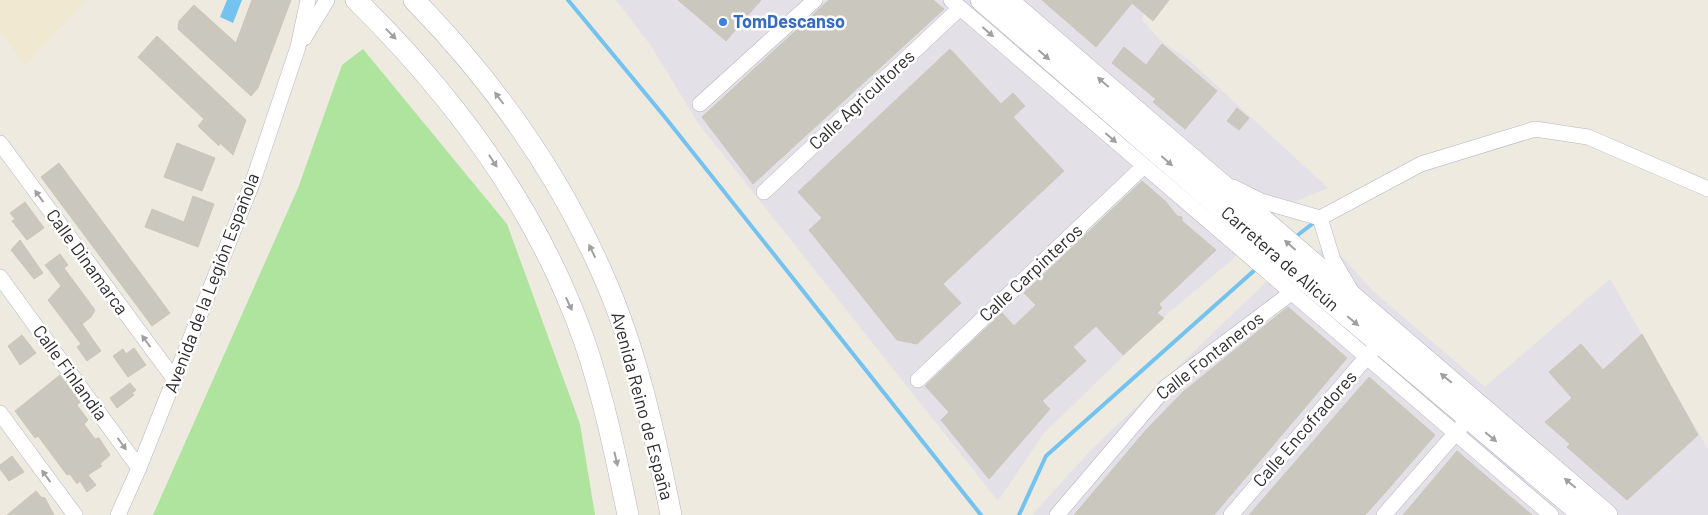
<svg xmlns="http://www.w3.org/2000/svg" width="1708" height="515" font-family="Barlow,sans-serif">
<rect width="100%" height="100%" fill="#eeeae0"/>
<!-- industrial -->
<path fill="#e3e0e7" d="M616 0H1155L1141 19 1160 40 1189 60 1328 188 1282 207 1233 259 1166 315 1044 433 998 501 698 123 651 46Z
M1330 244 1374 292 1485 387 1610 279 1708 449V515H1032L1092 449 1264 284Z"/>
<!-- education -->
<path fill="#f0e8d0" d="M0 0H86L25 65 0 31Z"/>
<!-- green -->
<path fill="#aee49d" d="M363 49 507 224 580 424 595 515H153L298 188 342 65Z"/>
<!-- water -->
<path fill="#74c2ef" d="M227 0H242L233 23 220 17Z"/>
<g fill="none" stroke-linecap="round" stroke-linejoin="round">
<!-- stream -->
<path stroke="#74c2ef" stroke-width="4" d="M568 0 664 116 981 515
M1294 238 1316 221
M1019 515 1046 456 1257 268"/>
</g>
<!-- building -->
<path fill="#cac8be" stroke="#cac6b9" d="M252 0H291L258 88 251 96 178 29 179 21 194 5 236 43Z
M678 0H761L726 41Z
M829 0H933L944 9 753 184 702 117Z
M1042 0H1169L1153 21 1132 3 1096 47Z
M157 36 246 120 233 155 220 143 219 146 198 126 204 119 138 57Z
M1162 44 1217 91 1185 129 1153 102 1156 99 1112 63 1124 47 1146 65Z
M950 49 1001 104 1013 93 1025 106 1013 117 1064 171 943 284 961 303 917 344 897 340 809 230 822 218 798 192Z
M1237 108 1249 118 1239 130 1227 121Z
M177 143 215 158 202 191 164 177Z
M59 163 170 313 152 326 41 177Z
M1142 181 1166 202 1177 216 1182 217V221L1216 250 1159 304 1162 308 1157 313 1164 318 1123 355 1096 326 1073 347 1086 361 1042 401 1050 409 989 479 941 420 949 412 925 386 1002 313 1014 326 1036 305 1024 293Z
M193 196 214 204 198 247 145 227 152 209 184 222Z
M25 202 44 228 27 240 12 221 15 219 10 213Z
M20 240 43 273 34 279 11 250Z
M60 254 68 265 64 268 95 310 91 317 82 324 101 351 87 361 77 347 81 344 48 300 61 286 45 265Z
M1288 307 1347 358 1214 515H1074L1146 430 1184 391Z
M1642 334 1698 435 1627 500 1567 447 1570 444 1545 422 1572 398 1549 372 1581 344 1603 370Z
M22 335 36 353 20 365 8 346Z
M134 348 146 365 128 377 113 356 123 349 126 354Z
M60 375 80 402 77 405 88 420 84 424 95 439 99 438 110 455 100 464 102 466 88 475 96 485 87 492 80 481 77 484 70 474 67 475 38 436 35 438 15 411Z
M1369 377 1435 435 1384 494 1365 515H1249Z
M130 383 136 390 132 393 134 395 117 408 110 398Z
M1457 451 1493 482 1532 515H1403Z
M12 456 24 472 9 481 0 469V465Z
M36 491 41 497 45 498 54 515H7Z"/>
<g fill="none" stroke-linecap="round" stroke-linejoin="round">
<defs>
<path id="street" d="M951 0 1551 515
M304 38 327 0
M700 104 815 0
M0 143 175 380
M1233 187 1261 201 1320 218 1333 260 1350 289
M764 192 960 8
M1320 218 1421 164 1535 129 1588 137 1708 189
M0 277 139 468
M918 380 1144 166
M0 413 75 515
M118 515 139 468 253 181 298 47 308 0
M1057 515 1166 387 1291 293
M1231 515 1371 352
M1384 515 1461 427"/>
<path id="secondary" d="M356 0C455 97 539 211 585 343 604 399 616 457 628 515
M414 0C492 80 558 172 603 275 637 351 655 435 671 515
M981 0 1262 244 1583 515
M1007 0 1607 515"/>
</defs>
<!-- street casing -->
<use href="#street" stroke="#b3b5c0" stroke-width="16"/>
<!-- secondary casing -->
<use href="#secondary" stroke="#b3b5c0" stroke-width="22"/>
<!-- street -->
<use href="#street" stroke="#fff" stroke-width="15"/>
<!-- secondary -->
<use href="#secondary" stroke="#fff" stroke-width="21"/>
</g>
<!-- one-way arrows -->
<defs><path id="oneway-solid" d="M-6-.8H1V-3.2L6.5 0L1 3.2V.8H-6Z" transform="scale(1.25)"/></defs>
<g fill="#a0a0a0">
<use href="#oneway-solid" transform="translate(988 32) rotate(41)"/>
<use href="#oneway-solid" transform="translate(391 34) rotate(46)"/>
<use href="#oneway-solid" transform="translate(1044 55) rotate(41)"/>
<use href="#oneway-solid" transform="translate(1103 82) rotate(-139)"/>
<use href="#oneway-solid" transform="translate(499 98) rotate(-127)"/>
<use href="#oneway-solid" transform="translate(1111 138) rotate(41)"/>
<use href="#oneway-solid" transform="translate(493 161) rotate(57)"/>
<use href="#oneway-solid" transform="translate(1167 161) rotate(41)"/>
<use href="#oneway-solid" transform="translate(39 196) rotate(-126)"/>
<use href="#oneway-solid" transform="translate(1290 245) rotate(-139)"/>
<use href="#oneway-solid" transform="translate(592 251) rotate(-116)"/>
<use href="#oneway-solid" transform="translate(569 304) rotate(65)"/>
<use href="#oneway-solid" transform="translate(1353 321) rotate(40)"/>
<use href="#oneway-solid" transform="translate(146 341) rotate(-126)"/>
<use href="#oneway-solid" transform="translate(1446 378) rotate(-140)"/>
<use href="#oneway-solid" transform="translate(1491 437) rotate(40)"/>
<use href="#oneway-solid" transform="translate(122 444) rotate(54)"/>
<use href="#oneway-solid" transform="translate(616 459) rotate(77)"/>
<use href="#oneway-solid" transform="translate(46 476) rotate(-126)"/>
<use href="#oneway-solid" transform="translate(1570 483) rotate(-140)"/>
</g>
<!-- markers -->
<circle fill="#3f7fe0" stroke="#fff" stroke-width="2" cx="723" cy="22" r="5"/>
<g text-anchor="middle" stroke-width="5" stroke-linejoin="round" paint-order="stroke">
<!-- shop labels -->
<g font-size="18" font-weight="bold" fill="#366cbe" stroke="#fff" text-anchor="start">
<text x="733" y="28">TomDescanso</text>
</g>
<!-- street labels -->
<g font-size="18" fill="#2d2d2d" stroke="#fff">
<text transform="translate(862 100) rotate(-43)" y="6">Calle Agricultores</text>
<text transform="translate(1280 259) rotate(41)" y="6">Carretera de Alicún</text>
<text transform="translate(87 262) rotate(54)" y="6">Calle Dinamarca</text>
<text transform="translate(1031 273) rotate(-43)" y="6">Calle Carpinteros</text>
<text transform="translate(212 283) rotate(-69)" y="6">Avenida de la Legión Española</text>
<text transform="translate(1210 356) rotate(-38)" y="6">Calle Fontaneros</text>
<text transform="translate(70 373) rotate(54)" y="6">Calle Finlandia</text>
<text transform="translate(642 406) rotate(75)" y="6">Avenida Reino de España</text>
<text transform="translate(1305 429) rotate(-49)" y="6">Calle Encofradores</text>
</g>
</g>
</svg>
